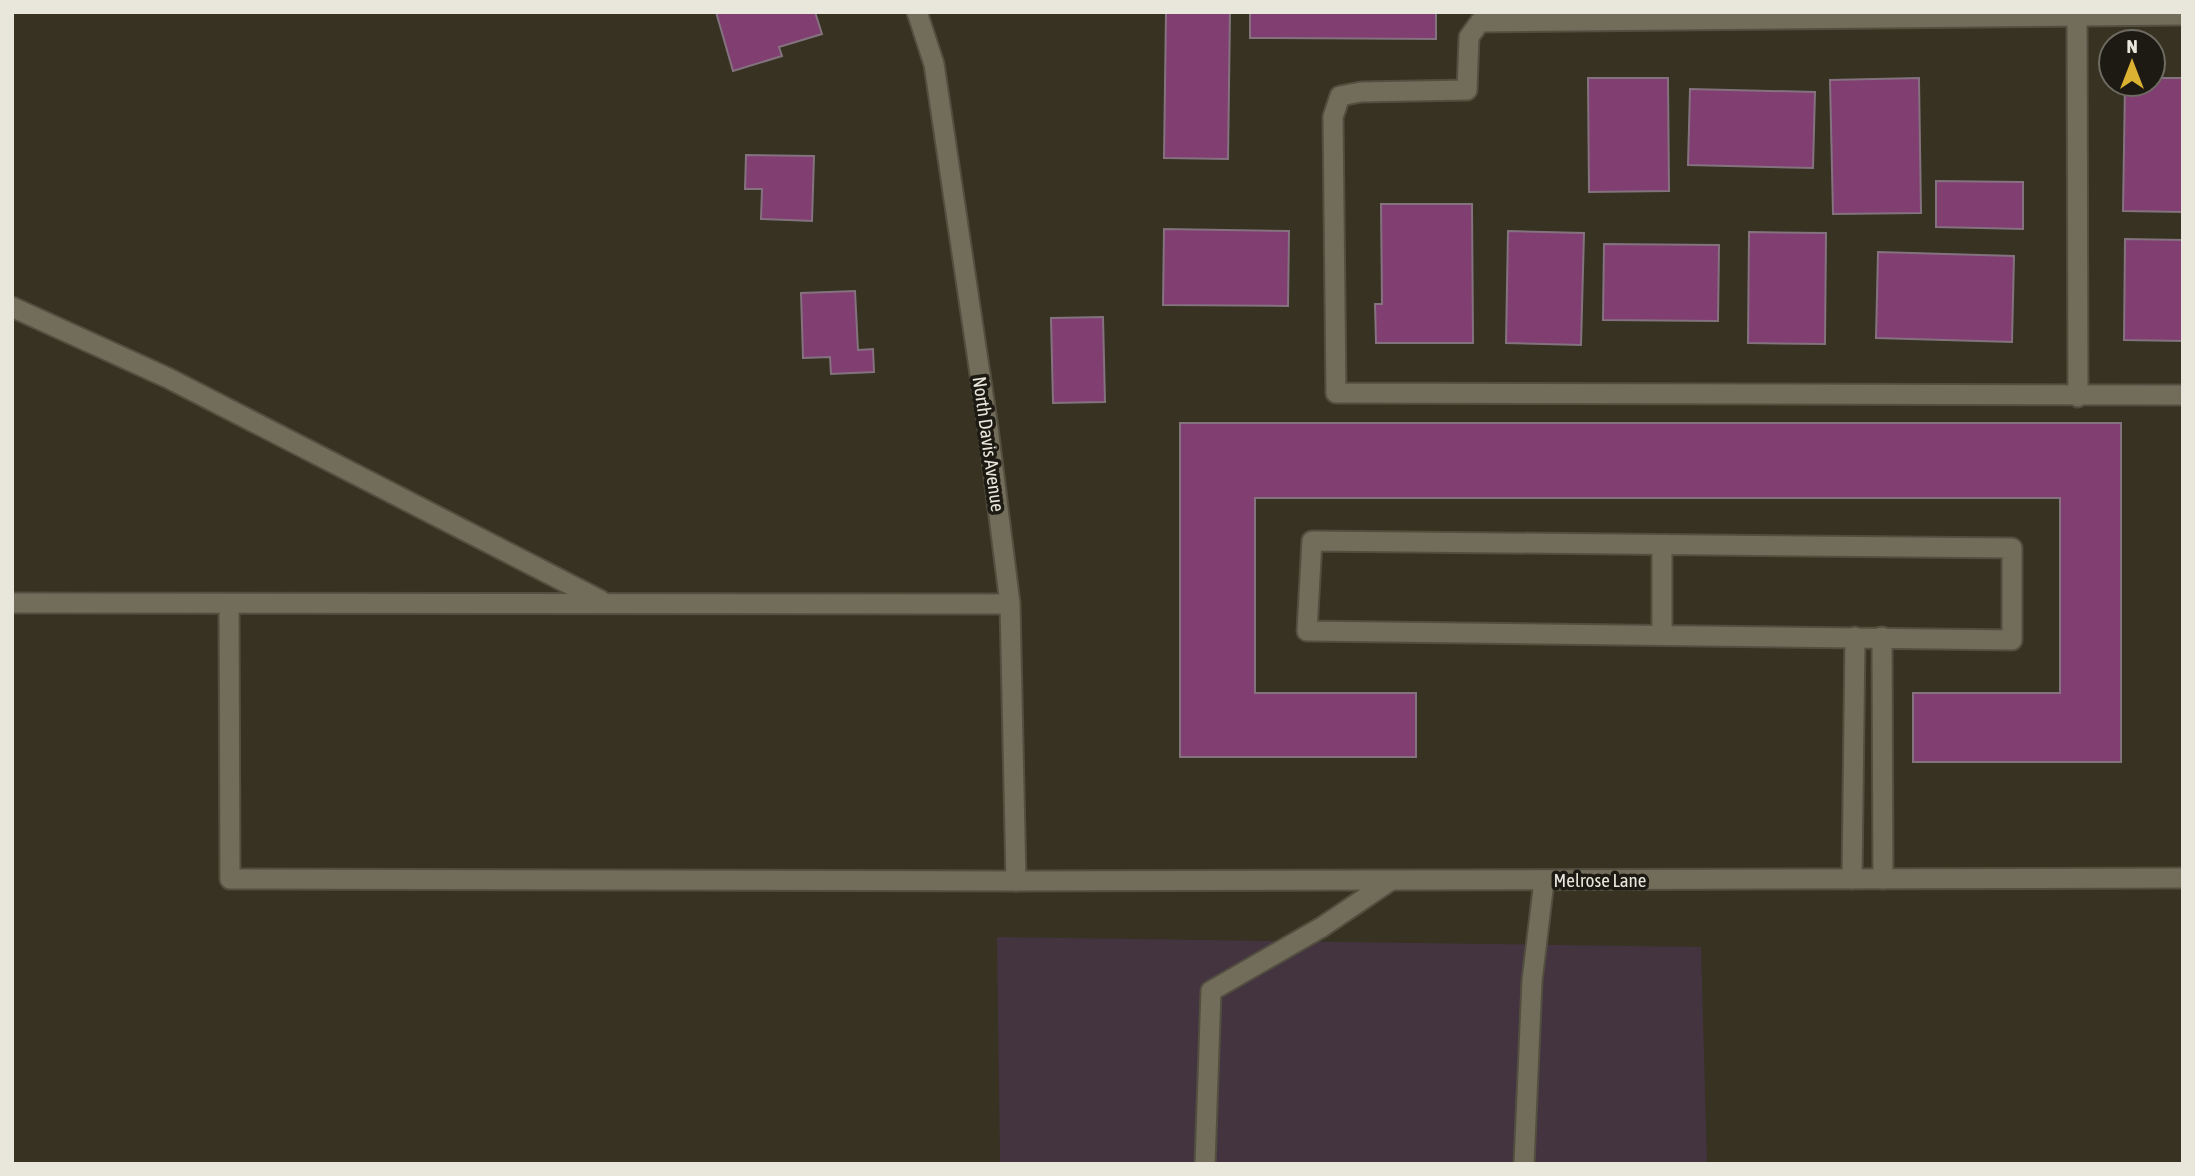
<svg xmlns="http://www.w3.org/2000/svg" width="2195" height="1176" font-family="'Asap Condensed',sans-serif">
<rect width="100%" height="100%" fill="#373221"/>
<!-- industrial -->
<path fill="#443440" d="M997 937 1701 947 1707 1164H1000Z"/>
<!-- building -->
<path fill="#803e71" stroke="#84727f" stroke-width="2" d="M716 12H815L822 34 779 47 782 56 733 71Z
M1166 12H1230L1228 159 1164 158Z
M1250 12H1436V39L1250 38Z
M1588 78H1668L1669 191 1589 192Z
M1919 78 1921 213 1833 214 1830 80Z
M2153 78H2183V212L2123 211 2125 84H2153Z
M1690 89 1815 92 1813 168 1688 165Z
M746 155 814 156 812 221 761 219 762 189H745Z
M1936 181 2023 182V229L1936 227Z
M1381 204H1472L1473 343H1376L1375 304H1382Z
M1164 229 1289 231 1288 306 1163 305Z
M1508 231 1584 233 1581 345 1506 343Z
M1749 232 1826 233 1825 344 1748 343Z
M2125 239 2183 240V341L2124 340Z
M1604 244 1719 245 1718 321 1603 320Z
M1878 252 2014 256 2012 342 1876 338Z
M855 291 858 350 873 349 874 372 831 374 830 357 803 358 801 293Z
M1103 317 1105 402 1053 403 1051 318Z
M1180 423H2121V762H1913V693H2060V498H1255V693H1416V757H1180Z"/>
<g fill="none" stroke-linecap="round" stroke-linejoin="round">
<defs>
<path id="service" d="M2183 15 1480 22 1469 37 1467 90 1361 92 1340 96 1333 117 1336 393 2183 395
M2077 16 2078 397
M1312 541 2012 548V640L1307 631Z
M1662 545V634
M1882 637 1883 879
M1852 879 1855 637
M1205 1164 1211 991 1322 927 1390 881
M1524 1164 1532 981 1544 881"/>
<path id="minor" d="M12 307 168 378 600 600
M12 603 1010 604
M229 604 230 879 1016 881 1010 604 988 428 934 64 917 12"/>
<path id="tertiary" d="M1016 881 2183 878"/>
</defs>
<!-- service casing -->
<use href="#service" stroke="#534f40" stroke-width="23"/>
<!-- minor casing -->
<use href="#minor" stroke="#534f40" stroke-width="23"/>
<!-- tertiary casing -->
<use href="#tertiary" stroke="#534f40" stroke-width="23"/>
<!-- service -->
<use href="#service" stroke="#726c5a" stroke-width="19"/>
<!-- minor -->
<use href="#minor" stroke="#726c5a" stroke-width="19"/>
<!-- tertiary -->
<use href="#tertiary" stroke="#726c5a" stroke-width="19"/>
</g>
<g text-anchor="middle" stroke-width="7" stroke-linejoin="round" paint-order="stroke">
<!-- street labels -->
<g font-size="19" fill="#e9e6db" stroke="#1c1a12">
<text transform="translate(989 444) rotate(82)" y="7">North Davis Avenue</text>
<text x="1600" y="887">Melrose Lane</text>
</g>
</g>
<!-- border -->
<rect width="2195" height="1176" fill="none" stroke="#e9e6db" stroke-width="28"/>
<!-- north arrow -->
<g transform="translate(2132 63)"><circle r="33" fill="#1c1a12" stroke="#6e6c62" stroke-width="2"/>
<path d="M0-5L12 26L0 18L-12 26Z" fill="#dcb233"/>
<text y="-10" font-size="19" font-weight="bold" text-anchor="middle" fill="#e9e6db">N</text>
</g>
</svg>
